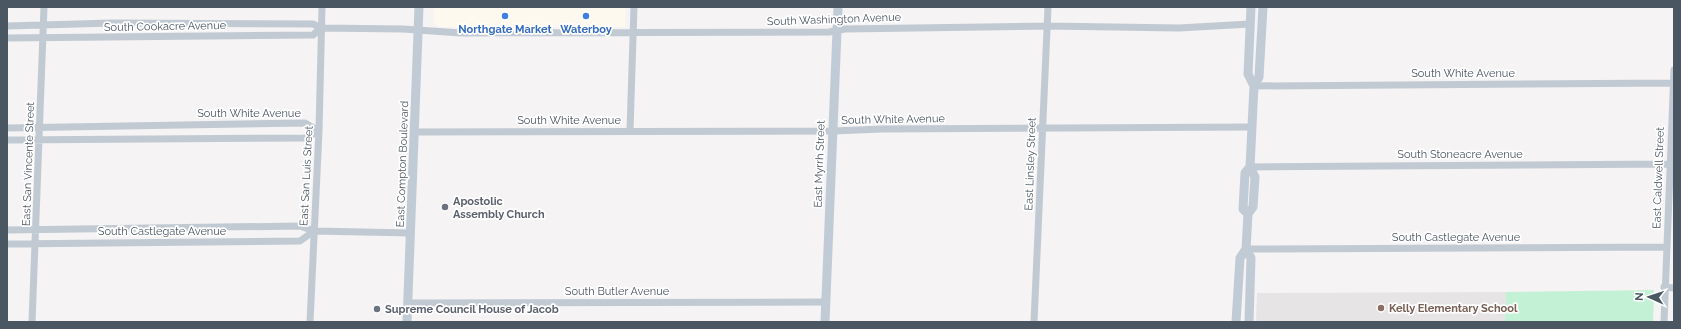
<svg xmlns="http://www.w3.org/2000/svg" width="1681" height="329" font-family="Raleway,sans-serif">
<rect width="100%" height="100%" fill="#f5f3f3"/>
<!-- commercial -->
<path fill="#fdf9ef" d="M434 7H626L625 27H438L434 22Z"/>
<!-- education -->
<path fill="#e6e4e5" d="M1506 292 1505 322H1256L1257 293Z"/>
<!-- green -->
<path fill="#c3f1d5" d="M1654 290 1653 322H1505L1506 292Z"/>
<g fill="none" stroke-linecap="round" stroke-linejoin="round">
<!-- street -->
<path stroke="#c1cad2" stroke-width="7" d="M7 26 112 23 313 24 321 28 403 29 461 33 829 32 845 29 1047 26 1179 28 1250 24
M7 38 313 35 321 28
M1254 86 1673 83
M7 128 305 123 319 131
M630 130 634 7
M415 132 833 131 882 129 1252 127
M7 140 305 138 319 131
M1250 167 1670 164
M7 230 300 226 314 231 411 233
M7 244 300 241 314 231
M1246 249 1666 247
M1664 287 1674 288
M409 303 826 302
M32 322 44 7
M310 322 319 131 322 7
M1034 322 1048 7
M1664 322 1674 70"/>
<!-- secondary -->
<path stroke="#c1cbd6" stroke-width="9" d="M1254 86 1259 77 1263 7
M1248 214 1243 209 1245 173 1250 167
M407 322 419 7
M825 322 838 7
M1236 322 1240 258 1246 249
M1249 322 1251 258 1246 249 1248 214 1253 207 1255 177 1250 167 1254 86 1248 74 1251 7"/>
</g>
<!-- markers -->
<g fill="#3f7fe0" stroke="#fff" stroke-width="1.5">
<circle cx="505" cy="16" r="4"/>
<circle cx="586" cy="16" r="4"/>
</g>
<g fill="#6b7280" stroke="#fff" stroke-width="1.5">
<circle cx="445" cy="207" r="4"/>
<circle cx="377" cy="309" r="4"/>
</g>
<circle fill="#8d6e63" stroke="#fff" stroke-width="1.5" cx="1381" cy="308" r="4"/>
<g text-anchor="middle" stroke-width="3.5" stroke-linejoin="round" paint-order="stroke">
<!-- street labels -->
<g font-size="11" fill="#4a5661" stroke="#fff">
<text transform="translate(834 19) rotate(-2)" y="4">South Washington Avenue</text>
<text transform="translate(165 26) rotate(-1)" y="4">South Cookacre Avenue</text>
<text x="1463" y="77">South White Avenue</text>
<text x="249" y="117">South White Avenue</text>
<text transform="translate(893 119) rotate(-1)" y="4">South White Avenue</text>
<text x="569" y="124">South White Avenue</text>
<text x="1460" y="158">South Stoneacre Avenue</text>
<text transform="translate(28 164) rotate(-88)" y="4">East San Vincente Street</text>
<text transform="translate(402 164) rotate(-88)" y="4">East Compton Boulevard</text>
<text transform="translate(819 164) rotate(-88)" y="4">East Myrrh Street</text>
<text transform="translate(1030 164) rotate(-88)" y="4">East Linsley Street</text>
<text transform="translate(306 176) rotate(-87)" y="4">East San Luis Street</text>
<text transform="translate(1658 178) rotate(-88)" y="4">East Caldwell Street</text>
<text x="162" y="235">South Castlegate Avenue</text>
<text x="1456" y="241">South Castlegate Avenue</text>
<text x="617" y="295">South Butler Avenue</text>
</g>
<!-- shop labels -->
<g font-size="11" font-weight="bold" fill="#366cbe" stroke="#fff">
<text x="505" y="33">Northgate Market</text>
<text x="586" y="33">Waterboy</text>
</g>
<!-- worship labels -->
<g font-size="11" font-weight="bold" fill="#5b616d" stroke="#fff" text-anchor="start">
<text x="453" y="205">Apostolic<tspan x="453" dy="13">Assembly Church</tspan></text>
<text x="385" y="313">Supreme Council House of Jacob</text>
</g>
<!-- education labels -->
<g font-size="11" font-weight="bold" fill="#785e54" stroke="#fff" text-anchor="start">
<text x="1389" y="312">Kelly Elementary School</text>
</g>
</g>
<!-- border -->
<rect width="1681" height="329" fill="none" stroke="#4a5661" stroke-width="16"/>
<!-- north arrow -->
<g transform="translate(1649 297) rotate(273)" stroke="#ffffff" stroke-width="3" paint-order="stroke">
<path d="M0-3L7 15L0 10L-7 15Z" fill="#4a5661"/>
<text y="-6" font-size="11" font-weight="bold" text-anchor="middle" fill="#4a5661">N</text>
</g>
</svg>
